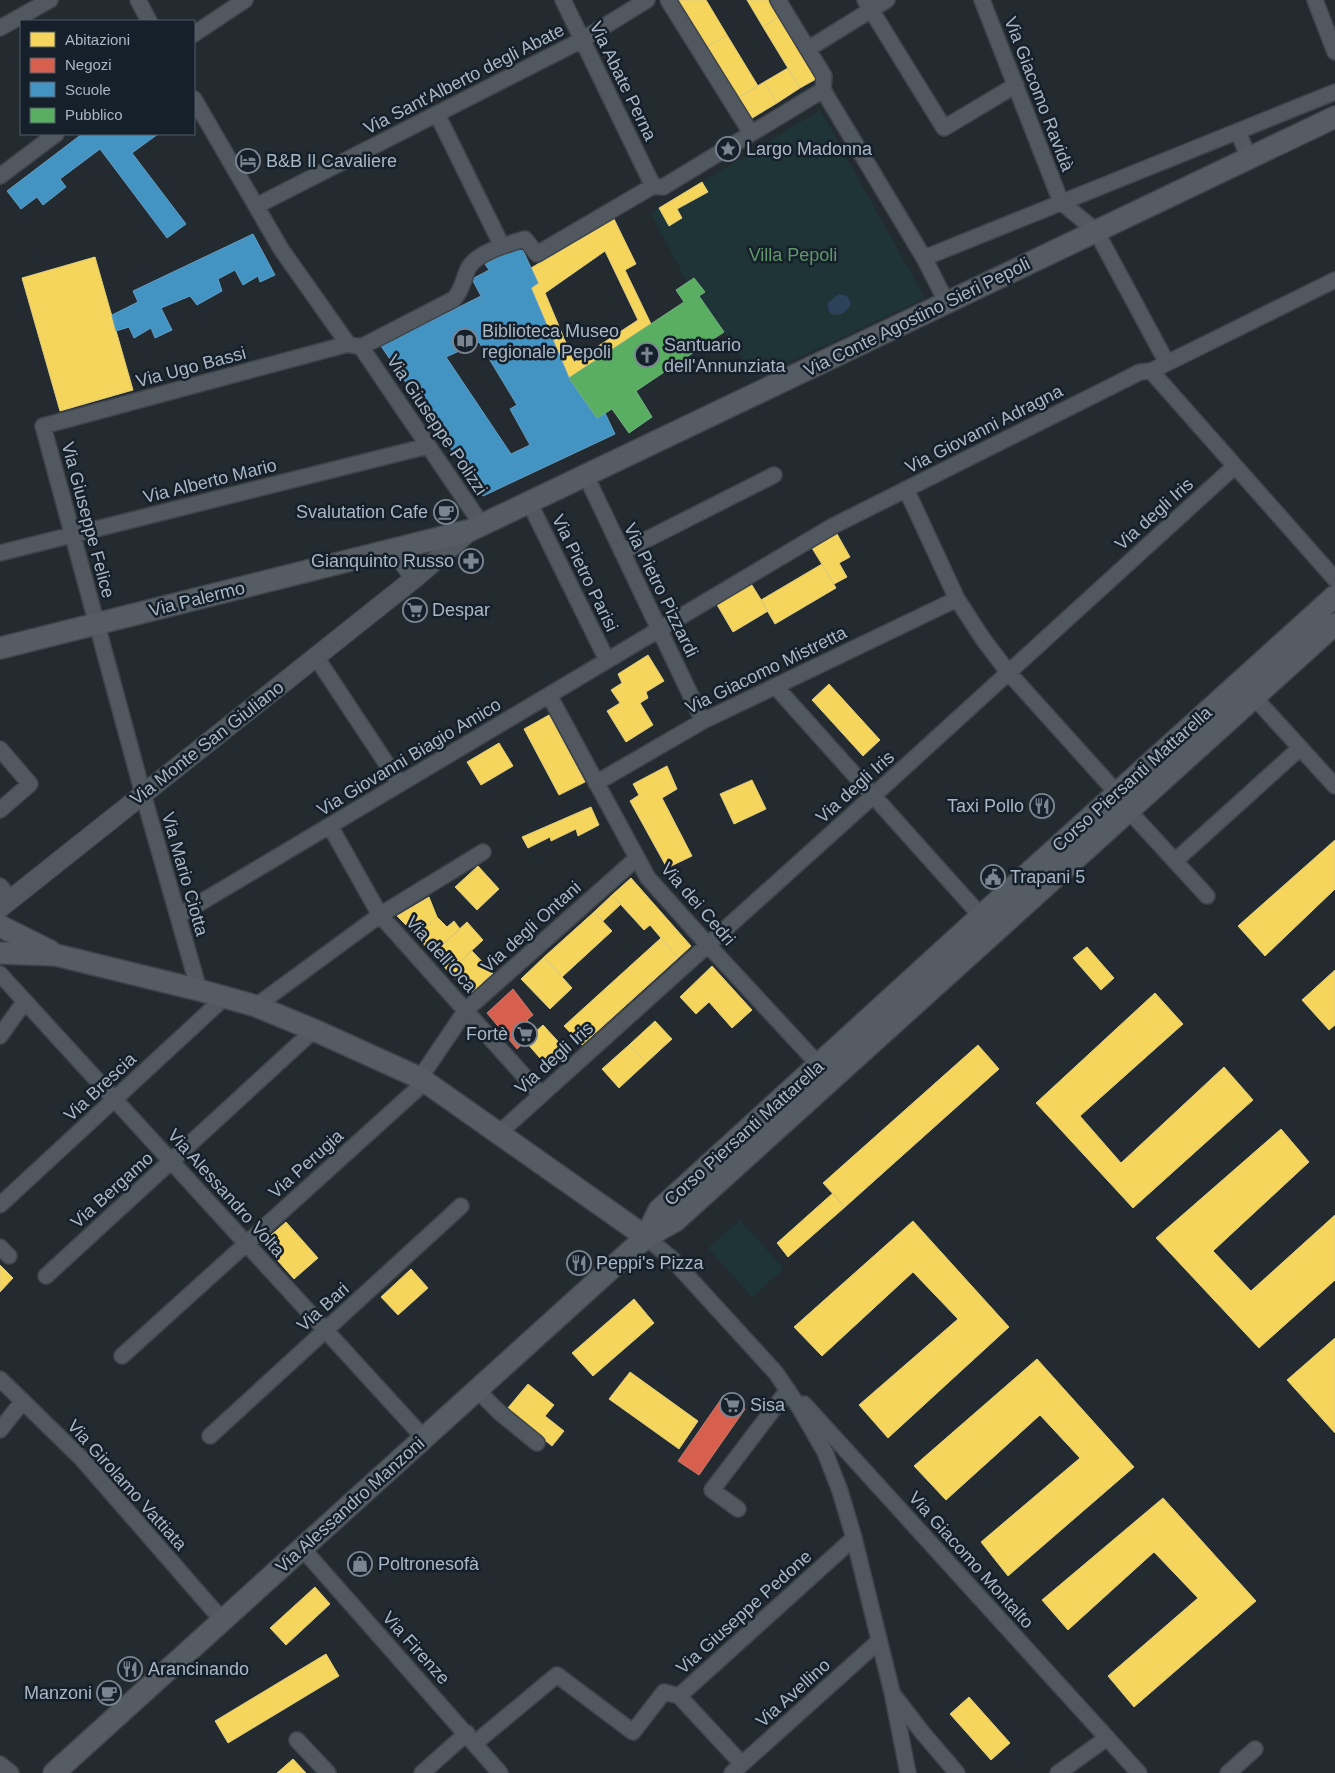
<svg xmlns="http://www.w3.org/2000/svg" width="1335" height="1773" font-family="Helvetica,sans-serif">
<rect width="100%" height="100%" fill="#232a30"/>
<!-- green -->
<path fill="#1f3436" d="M820 110 925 298 756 378 699 297 705 292 694 278 687 282 651 213Z
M740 1220 784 1269 752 1297 708 1248Z"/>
<!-- water -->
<path fill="#2b425a" d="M839 294C847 295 849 297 851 304 846 313 841 316 831 314L828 310V303Z"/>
<!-- homes -->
<path fill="#f6d55c" stroke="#dfcc7c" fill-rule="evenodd" d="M676 0H706L727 35 705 48Z
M747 0H768L778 17 763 27Z
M778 17 816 79 800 88 763 27Z
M727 35 758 86 736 99 705 48Z
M788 68 800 88 777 103 764 82Z
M764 82 777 103 749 120 736 99Z
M702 182 708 192 677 209 682 218 669 226 659 208Z
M614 219 636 264 625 270 651 324 569 378 531 288 538 283 531 268ZM605 251 638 320 574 362 545 293Z
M95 257 133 390 60 411 22 278Z
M837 534 850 557 839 563 847 577 834 584 812 548Z
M822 564 836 588 775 624 761 600Z
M750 582 768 611 733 632 716 603Z
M648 655 664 681 646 692 648 698 640 703 653 725 626 742 607 711 620 703 611 690 622 683 618 674Z
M829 684 880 740 863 756 812 700Z
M549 715 585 782 559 795 524 729Z
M499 743 513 766 481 785 467 762Z
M667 766 677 789 662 798 692 856 667 868 630 801 639 795 633 784Z
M752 780 766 809 734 824 720 794Z
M591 807 599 825 578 836 576 829 551 841 550 837 528 848 522 837Z
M1335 840V889L1265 956 1238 926Z
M478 866 499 889 477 910 455 887Z
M631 878 691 946 678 958 650 925 644 930 612 895Z
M612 895 621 904 603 921 594 912Z
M429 897 437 917 417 936 397 916Z
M594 912 612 931 562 977 544 957Z
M437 917 447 927 454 921 460 929 432 954 417 936Z
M467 922 483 940 449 972 432 954Z
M661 938 678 958 582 1045 564 1026Z
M1087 947 1114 978 1101 990 1073 958Z
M472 951 493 973 470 994 449 972Z
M544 957 572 988 550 1009 521 979Z
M712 966 752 1010 732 1028 709 1002 696 1014 680 997Z
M1335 970V1025L1329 1030 1302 1000Z
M1155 993 1183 1024 1080 1116 1121 1163 1224 1067 1253 1100 1133 1208 1036 1103Z
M655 1021 672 1039 646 1063 629 1045Z
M543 1025 565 1049 547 1066 525 1041Z
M629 1045 646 1063 619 1088 602 1069Z
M978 1045 999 1069 845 1207 823 1183Z
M1281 1129 1309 1162 1213 1251 1251 1291 1335 1215V1280L1259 1348 1156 1238Z
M833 1193 845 1207 788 1257 777 1243Z
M913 1221 1009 1327 888 1438 859 1405 958 1319 913 1272 822 1356 794 1327Z
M286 1222 318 1258 294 1279 262 1243Z
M0 1265 13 1278 0 1292Z
M411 1269 428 1288 398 1315 381 1297Z
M634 1299 654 1323 593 1376 572 1353Z
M1335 1338V1433L1287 1380Z
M1037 1359 1134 1467 1008 1576 981 1542 1080 1458 1040 1415 946 1500 914 1466Z
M630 1372 698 1421 679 1449 609 1399Z
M528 1384 554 1405 545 1416 564 1431 552 1446 507 1409Z
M1163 1498 1256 1601 1134 1707 1108 1676 1198 1598 1154 1552 1068 1630 1042 1600Z
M315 1587 330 1604 286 1645 270 1628Z
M326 1654 339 1676 228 1743 215 1721Z
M969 1697 1010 1743 991 1760 950 1714Z
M293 1759 306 1773H277Z"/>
<!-- shops -->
<path fill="#d6604d" stroke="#c87a71" d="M513 989 533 1015 527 1020 536 1031 517 1049 487 1013Z
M724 1395 745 1409 699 1475 678 1461Z"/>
<!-- schools -->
<path fill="#4393c3" stroke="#629ec4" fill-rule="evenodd" d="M82 134H158L132 153 186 224 167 238 100 149 60 179 66 187 43 205 37 197 21 209 7 191Z
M253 234 275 275 260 282 258 276 243 285 235 270 218 279 222 291 197 305 190 296 161 308 172 330 155 338 151 328 134 338 129 327 116 331 112 315 138 302 133 291Z
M521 246 538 283 531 288 569 378 597 418 605 413 615 434 483 496 381 346 481 296 472 279 489 270 485 264ZM479 342 517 405 510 409 530 445 511 454 446 357Z"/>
<!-- public -->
<path fill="#5aae61" stroke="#72b07f" d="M694 278 705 292 699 296 724 332 636 391 652 417 629 433 612 409 597 418 569 378 684 302 676 290Z"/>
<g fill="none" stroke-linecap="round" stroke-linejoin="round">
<defs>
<path id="minor" d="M138 0 149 21
M563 0 653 186 663 187 823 90
M668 0 751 133
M778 0 824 76 823 90 924 258 947 303
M865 0 944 128 1016 85
M982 0 1061 202 1096 231 1167 363
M1315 0 1335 52
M0 28 50 0
M194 34 245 0
M808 49 887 0
M194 99 281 249 348 344
M437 114 502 246
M1238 131 1249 159
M0 176 56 134
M256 206 582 40 647 0
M924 258 1335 92
M361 347 454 299C463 290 463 278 469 267 478 252 508 244 525 239L537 254 653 186
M361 347 482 525
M1151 371 1335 579
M586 476 703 721
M906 489 957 599 983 639 1008 672 1117 793
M529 502 607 660
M622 552 774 475
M0 553 428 446
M316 657 400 784
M775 686 981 916
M549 695 648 878 708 945 819 1065
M1254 697 1335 786
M0 749 30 784 0 810
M596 783 703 721 957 599
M1129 811 1207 896
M330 826 380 915 541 1095
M1175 861 1300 748
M0 886 11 899
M178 916 833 526 1140 372 1151 371 1335 280
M0 974 424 1438
M199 990 143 794 43 426 348 344 361 347
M256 1006 380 915 483 852
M0 1036 25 1001
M420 1078 466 1010 637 858
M499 1133 873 796 1235 466
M0 1205 225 997
M646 1237 671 1258 776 1373 799 1407 825 1452 840 1491 854 1538 892 1692 908 1773
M0 1247 9 1256
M46 1276 314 1030
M122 1356 426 1081
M0 1379 82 1459 222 1620
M477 1390 499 1412 537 1443
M804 1404 1139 1773
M0 1430 23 1401
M210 1436 461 1206
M738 1509 712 1490 788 1390
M302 1548 500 1773
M679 1696 742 1764
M895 1697 922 1732 957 1773
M297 1740 328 1773
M475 1743 557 1675 633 1732 664 1692 679 1696 854 1538
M0 1764 11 1773
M422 1773 467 1733
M732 1773 879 1641
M1058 1773 1107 1738
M1228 1773 1255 1749"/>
<path id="tertiary" d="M393 549 415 578
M0 908 415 578 471 530"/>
<path id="secondary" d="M0 648 471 530 1335 117
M0 926 50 951
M0 953 56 955 199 990 256 1006 314 1030 420 1078 646 1237
M646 1237 659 1210 981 916 1335 596
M54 1773 646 1237 675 1221 1335 624"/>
</defs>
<!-- minor casing -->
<use href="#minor" stroke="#3f444a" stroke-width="18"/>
<!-- tertiary casing -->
<use href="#tertiary" stroke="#3f444a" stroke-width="21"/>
<!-- secondary casing -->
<use href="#secondary" stroke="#3f444a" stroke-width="24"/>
<!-- minor -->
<use href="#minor" stroke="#515860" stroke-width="15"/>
<!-- tertiary -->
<use href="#tertiary" stroke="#515860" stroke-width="19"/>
<!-- secondary -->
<use href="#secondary" stroke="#565c64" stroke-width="21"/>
</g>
<!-- icons -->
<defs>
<symbol id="sight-ring" viewBox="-11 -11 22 22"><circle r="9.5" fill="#16202b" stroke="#7a8591" stroke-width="1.5"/><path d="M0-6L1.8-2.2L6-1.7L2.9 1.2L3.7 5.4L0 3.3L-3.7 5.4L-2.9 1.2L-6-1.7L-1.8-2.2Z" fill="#7a8591"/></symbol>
<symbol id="hotel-ring" viewBox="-11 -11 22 22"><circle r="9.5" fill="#16202b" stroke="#7a8591" stroke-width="1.5"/><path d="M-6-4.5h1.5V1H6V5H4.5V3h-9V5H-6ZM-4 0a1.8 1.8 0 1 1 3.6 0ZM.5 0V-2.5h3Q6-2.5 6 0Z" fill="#7a8591"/></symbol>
<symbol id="library-ring" viewBox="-11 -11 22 22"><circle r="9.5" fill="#16202b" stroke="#7a8591" stroke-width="1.5"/><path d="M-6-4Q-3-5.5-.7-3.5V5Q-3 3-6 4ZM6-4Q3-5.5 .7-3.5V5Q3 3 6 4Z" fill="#7a8591"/></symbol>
<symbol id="church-ring" viewBox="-11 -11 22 22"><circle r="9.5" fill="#16202b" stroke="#7a8591" stroke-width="1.5"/><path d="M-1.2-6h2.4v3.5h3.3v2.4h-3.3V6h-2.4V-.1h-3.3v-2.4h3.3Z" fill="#7a8591"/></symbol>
<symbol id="cafe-ring" viewBox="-11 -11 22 22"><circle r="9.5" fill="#16202b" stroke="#7a8591" stroke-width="1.5"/><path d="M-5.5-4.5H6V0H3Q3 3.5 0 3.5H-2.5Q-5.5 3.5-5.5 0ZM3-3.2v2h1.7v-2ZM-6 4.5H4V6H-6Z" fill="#7a8591"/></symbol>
<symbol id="pharmacy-ring" viewBox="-11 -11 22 22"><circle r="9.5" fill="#16202b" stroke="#7a8591" stroke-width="1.5"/><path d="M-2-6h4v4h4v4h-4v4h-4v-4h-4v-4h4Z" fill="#7a8591"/></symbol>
<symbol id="supermarket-ring" viewBox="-11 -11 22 22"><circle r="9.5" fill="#16202b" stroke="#7a8591" stroke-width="1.5"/><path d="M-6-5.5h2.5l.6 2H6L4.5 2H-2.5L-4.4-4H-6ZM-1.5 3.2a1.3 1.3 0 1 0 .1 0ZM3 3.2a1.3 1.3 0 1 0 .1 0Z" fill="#7a8591"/></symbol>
<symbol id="restaurant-ring" viewBox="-11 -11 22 22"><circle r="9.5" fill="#16202b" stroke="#7a8591" stroke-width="1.5"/><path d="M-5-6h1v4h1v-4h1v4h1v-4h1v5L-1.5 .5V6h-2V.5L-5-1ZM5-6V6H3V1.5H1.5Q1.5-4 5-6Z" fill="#7a8591"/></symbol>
<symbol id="civic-ring" viewBox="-11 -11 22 22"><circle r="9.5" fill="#16202b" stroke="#7a8591" stroke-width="1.5"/><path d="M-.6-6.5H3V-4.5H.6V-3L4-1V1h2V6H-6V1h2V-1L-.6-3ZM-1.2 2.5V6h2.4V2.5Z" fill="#7a8591"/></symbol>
<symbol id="shop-ring" viewBox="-11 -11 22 22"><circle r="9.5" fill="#16202b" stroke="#7a8591" stroke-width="1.5"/><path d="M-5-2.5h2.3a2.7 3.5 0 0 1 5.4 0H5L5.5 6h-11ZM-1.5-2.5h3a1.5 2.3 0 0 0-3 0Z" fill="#7a8591"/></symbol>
</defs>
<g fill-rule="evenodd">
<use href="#sight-ring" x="714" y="135" width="28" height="28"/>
<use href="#hotel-ring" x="234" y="147" width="28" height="28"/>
<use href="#library-ring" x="451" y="327" width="28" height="28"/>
<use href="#church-ring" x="633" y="341" width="28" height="28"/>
<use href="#cafe-ring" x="432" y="498" width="28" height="28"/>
<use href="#pharmacy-ring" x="457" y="547" width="28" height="28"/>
<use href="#supermarket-ring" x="401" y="596" width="28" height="28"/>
<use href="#restaurant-ring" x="1028" y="792" width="28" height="28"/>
<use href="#civic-ring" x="979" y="863" width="28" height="28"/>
<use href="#supermarket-ring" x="511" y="1020" width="28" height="28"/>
<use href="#restaurant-ring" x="565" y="1249" width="28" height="28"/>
<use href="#supermarket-ring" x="718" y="1391" width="28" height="28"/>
<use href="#shop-ring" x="346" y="1550" width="28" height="28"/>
<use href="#restaurant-ring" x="116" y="1655" width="28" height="28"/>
<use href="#cafe-ring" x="95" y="1679" width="28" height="28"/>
</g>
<g text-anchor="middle" stroke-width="5" stroke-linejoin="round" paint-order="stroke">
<!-- street labels -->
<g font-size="18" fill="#a9b6c5" stroke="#16202b">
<text transform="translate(464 79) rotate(-27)" y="6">Via Sant'Alberto degli Abate</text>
<text transform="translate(623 81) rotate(64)" y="6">Via Abate Perna</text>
<text transform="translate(1039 94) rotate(69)" y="6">Via Giacomo Ravidà</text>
<text transform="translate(917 317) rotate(-26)" y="6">Via Conte Agostino Sieri Pepoli</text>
<text transform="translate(191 367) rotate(-15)" y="6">Via Ugo Bassi</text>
<text transform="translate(437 425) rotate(56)" y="6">Via Giuseppe Polizzi</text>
<text transform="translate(984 429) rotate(-27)" y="6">Via Giovanni Adragna</text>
<text transform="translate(210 481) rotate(-14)" y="6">Via Alberto Mario</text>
<text transform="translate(1154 514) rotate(-42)" y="6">Via degli Iris</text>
<text transform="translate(88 520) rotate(75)" y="6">Via Giuseppe Felice</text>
<text transform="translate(585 573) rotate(64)" y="6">Via Pietro Parisi</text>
<text transform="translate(661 590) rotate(64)" y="6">Via Pietro Pizzardi</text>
<text transform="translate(197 599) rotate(-14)" y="6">Via Palermo</text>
<text transform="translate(766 670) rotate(-26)" y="6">Via Giacomo Mistretta</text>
<text transform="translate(207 743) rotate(-38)" y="6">Via Monte San Giuliano</text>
<text transform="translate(409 757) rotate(-31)" y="6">Via Giovanni Biagio Amico</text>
<text transform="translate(1132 779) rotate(-42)" y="6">Corso Piersanti Mattarella</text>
<text transform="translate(855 787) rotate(-42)" y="6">Via degli Iris</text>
<text transform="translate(185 874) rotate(74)" y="6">Via Mario Ciotta</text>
<text transform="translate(698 904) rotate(49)" y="6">Via dei Cedri</text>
<text transform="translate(531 927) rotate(-42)" y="6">Via degli Ontani</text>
<text transform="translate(441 954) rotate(48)" y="6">Via dell'Oca</text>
<text transform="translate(554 1058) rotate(-42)" y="6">Via degli Iris</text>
<text transform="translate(100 1087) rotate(-43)" y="6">Via Brescia</text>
<text transform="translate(744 1133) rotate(-42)" y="6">Corso Piersanti Mattarella</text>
<text transform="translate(306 1164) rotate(-42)" y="6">Via Perugia</text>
<text transform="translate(112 1190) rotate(-42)" y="6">Via Bergamo</text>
<text transform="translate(226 1193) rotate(48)" y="6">Via Alessandro Volta</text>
<text transform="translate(323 1307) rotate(-42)" y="6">Via Bari</text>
<text transform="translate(127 1485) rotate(48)" y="6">Via Girolamo Vattiata</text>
<text transform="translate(350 1505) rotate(-42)" y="6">Via Alessandro Manzoni</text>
<text transform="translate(971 1560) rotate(48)" y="6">Via Giacomo Montalto</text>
<text transform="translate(744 1612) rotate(-42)" y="6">Via Giuseppe Pedone</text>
<text transform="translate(416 1648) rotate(48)" y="6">Via Firenze</text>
<text transform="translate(793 1693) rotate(-42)" y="6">Via Avellino</text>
</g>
<!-- poi labels -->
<g font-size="18" fill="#a9b6c5" stroke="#16202b" text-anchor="start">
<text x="746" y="155">Largo Madonna</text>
<text x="266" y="167">B&amp;B Il Cavaliere</text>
<text x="482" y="337">Biblioteca Museo<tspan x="482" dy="21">regionale Pepoli</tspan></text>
<text x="664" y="351">Santuario<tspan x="664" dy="21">dell'Annunziata</tspan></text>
<text x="428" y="518" text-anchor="end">Svalutation Cafe</text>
<text x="454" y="567" text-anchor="end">Gianquinto Russo</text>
<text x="432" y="616">Despar</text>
<text x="1024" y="812" text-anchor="end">Taxi Pollo</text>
<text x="1010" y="883">Trapani 5</text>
<text x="508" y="1040" text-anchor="end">Fortè</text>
<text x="596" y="1269">Peppi's Pizza</text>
<text x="750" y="1411">Sisa</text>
<text x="378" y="1570">Poltronesofà</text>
<text x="148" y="1675">Arancinando</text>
<text x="92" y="1699" text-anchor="end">Manzoni</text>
</g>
<!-- park labels -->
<g font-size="18" fill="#609668" stroke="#16202b">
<text x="793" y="261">Villa Pepoli</text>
</g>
</g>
<!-- legend -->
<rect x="20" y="20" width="175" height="115" fill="#16202b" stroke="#515c69"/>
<rect x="30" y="32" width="25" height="15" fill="#f6d55c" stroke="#515c69"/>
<text x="65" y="45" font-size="15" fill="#a9b6c5">Abitazioni</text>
<rect x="30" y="58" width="25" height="15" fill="#d6604d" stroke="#515c69"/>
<text x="65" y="70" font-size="15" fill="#a9b6c5">Negozi</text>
<rect x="30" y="82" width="25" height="15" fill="#4393c3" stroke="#515c69"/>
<text x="65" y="95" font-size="15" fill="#a9b6c5">Scuole</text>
<rect x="30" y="108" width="25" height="15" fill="#5aae61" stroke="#515c69"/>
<text x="65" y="120" font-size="15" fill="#a9b6c5">Pubblico</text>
</svg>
